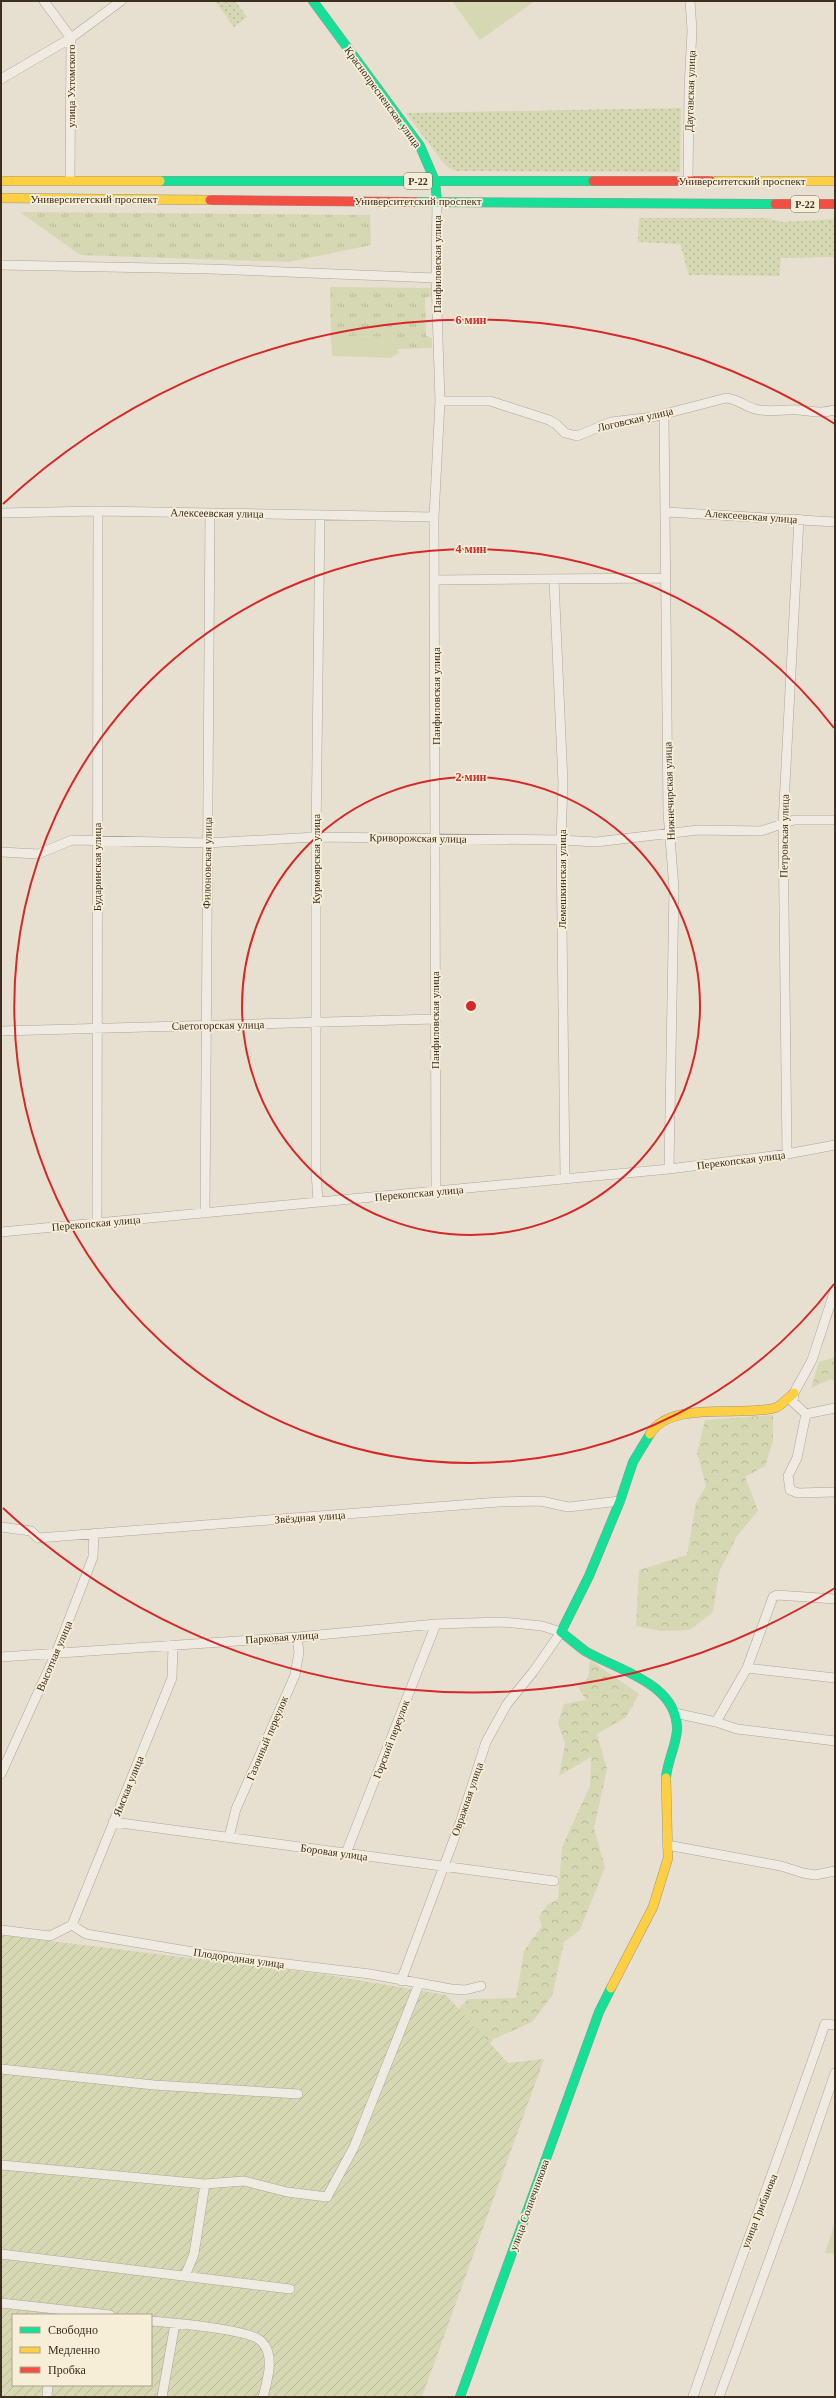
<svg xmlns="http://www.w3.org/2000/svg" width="836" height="2398" font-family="Georgia,serif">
<defs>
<pattern id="grass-tufts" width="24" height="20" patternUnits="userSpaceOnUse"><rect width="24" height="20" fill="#d6d7b3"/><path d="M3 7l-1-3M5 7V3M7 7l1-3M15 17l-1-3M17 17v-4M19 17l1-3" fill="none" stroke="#b9b99a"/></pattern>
<pattern id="forest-crowns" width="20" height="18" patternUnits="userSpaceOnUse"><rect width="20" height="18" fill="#d6d7b3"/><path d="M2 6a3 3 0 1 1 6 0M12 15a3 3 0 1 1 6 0" fill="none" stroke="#b9b99a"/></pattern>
<pattern id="park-dots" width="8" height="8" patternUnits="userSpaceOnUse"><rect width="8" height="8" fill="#d6d7b3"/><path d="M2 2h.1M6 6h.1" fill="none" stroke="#b9b99a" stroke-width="1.8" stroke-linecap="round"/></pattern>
<pattern id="garden-furrows" width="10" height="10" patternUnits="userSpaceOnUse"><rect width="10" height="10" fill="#d6d7b3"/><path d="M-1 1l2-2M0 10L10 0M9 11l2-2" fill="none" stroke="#b9b99a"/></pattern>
</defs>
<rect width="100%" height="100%" fill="#e7e0d1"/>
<!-- grass -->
<path fill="url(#grass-tufts)" d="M20 212 370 215 371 245 289 262 80 255Z
M330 287 431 288V296L425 298 426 336 432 338V348L397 349 392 337 331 336Z"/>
<!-- forest -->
<path fill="url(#forest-crowns)" d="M835 1357V1380H829L811 1388 819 1362Z
M773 1415V1441L765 1466 745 1477 758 1511 737 1536 719 1572 713 1612 690 1630 661 1631 636 1626 639 1570 687 1555 696 1503 706 1486 697 1453 705 1420Z
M590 1660 639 1694 626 1717 597 1734 607 1769 594 1828 605 1867 580 1930 564 1942 552 1996 532 2022 494 2039 477 2057 316 2397 455 2013 468 1999 516 1998 524 1951 542 1926 539 1917 547 1905 558 1899 562 1847 590 1786 591 1757 559 1776 565 1744 558 1723 564 1704 586 1700 578 1687 588 1678Z"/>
<!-- park -->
<path fill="url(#park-dots)" d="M215 1H235L247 17 234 27Z
M681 108 680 172 457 171 449 168 442 161 406 113Z
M639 218H766L783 222 835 219V257L781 258 779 276 689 275 680 244 638 242Z"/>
<!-- garden -->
<path fill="url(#garden-furrows)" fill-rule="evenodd" d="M1 1935 322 1974 446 1995 508 2063 544 2059 422 2397H1ZM13 2315H151V2385H13Z"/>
<!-- pitch -->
<path fill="#d6d7b3" d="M452 1H535L480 40Z
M331 336 392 337 399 353 391 358 332 356Z
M835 2223V2254L825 2253Z"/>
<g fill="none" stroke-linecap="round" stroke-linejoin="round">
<defs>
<path id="street" d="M44 1 71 38 70 180
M1 79 71 38 121 1
M688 180 689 89 692 30 690 1
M1 265 210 269 436 278
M440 401H490L549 420 556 424 565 433 577 436 611 422 653 417 726 398C738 399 744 406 755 409 768 413 784 409 798 410 815 411 817 414 835 410
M664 414 668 813 674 888 669 1169
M667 512 835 522
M1 513 98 511 434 517
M435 580 665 578
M554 580 563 783 561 840 565 1179
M1 852 38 854 72 840 207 843 316 837 561 840 596 842 698 830 761 831 794 820H835
M1 1031 435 1019
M787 1154 783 823 799 519
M436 1191 434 517 440 401 436 278 437 201
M318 1202 316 1171V837L320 515
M205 1213 210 513
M97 1223 98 511
M1 1232 669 1169 787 1154 835 1145
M835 1290 812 1360 794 1393 793 1402 806 1414 797 1458 788 1476 790 1490 798 1493 835 1492
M806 1414 835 1408
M1 1527 31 1531 38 1538 499 1502 541 1501 568 1507 620 1501
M1 1657 297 1637 436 1624 502 1622 542 1626 561 1632 533 1672 507 1704 486 1742 460 1823 401 1981
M747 1668 835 1678
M675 1713 716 1722 747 1668 773 1597 777 1595 835 1599
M716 1722 737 1729 835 1741
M1 1774 56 1653 93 1557 94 1533
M113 1822 554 1881
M229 1837 236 1809 295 1675 299 1652 297 1637
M667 1845 781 1866 803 1873 815 1875 835 1871
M346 1853 436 1624
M72 1925 172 1678 173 1645
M1 1930 50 1936 72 1925 86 1934 211 1955 370 1974 451 1989 465 1990 481 1986
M1 2069 154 2085 298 2094
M1 2165 205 2184 244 2181 287 2192 327 2197 354 2147 419 1984
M1 2254 290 2289
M185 2276 194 2254 205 2184
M1 2303 110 2315
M151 2321C172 2323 249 2329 261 2341 276 2355 267 2381 263 2397
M47 2397 48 2385
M162 2397 175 2324
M693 2397C735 2272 782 2149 825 2024L835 2025
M719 2397 797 2184 835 2073"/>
<path id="fast" d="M313 1 420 146 435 181 437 201
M160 181H593
M415 202 775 204
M650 1434 633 1462 620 1501 589 1576 561 1632C569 1638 577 1645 585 1651 617 1670 678 1683 677 1730 676 1746 667 1762 666 1778
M460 2397 599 2012 611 1988"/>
<path id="slow" d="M1 181H160
M711 181H835
M1 198 210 200
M650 1434C670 1400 741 1417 775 1408 781 1406 789 1397 794 1393
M611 1988 653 1907 668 1858 666 1778"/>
<path id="jam" d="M593 181H711
M210 200 415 202
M775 204H835"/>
</defs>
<!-- street casing -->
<use href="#street" stroke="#ada599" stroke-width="10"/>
<!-- fast casing -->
<use href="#fast" stroke="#9c958a" stroke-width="10"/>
<!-- slow casing -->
<use href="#slow" stroke="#9c958a" stroke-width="10"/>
<!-- jam casing -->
<use href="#jam" stroke="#9c958a" stroke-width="10"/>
<!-- street -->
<use href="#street" stroke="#efebe3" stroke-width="9"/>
<!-- fast -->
<use href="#fast" stroke="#16e098" stroke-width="9"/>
<!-- slow -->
<use href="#slow" stroke="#ffcf43" stroke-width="9"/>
<!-- jam -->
<use href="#jam" stroke="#f24e42" stroke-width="9"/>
</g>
<!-- distance rings -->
<g fill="none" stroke="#d62828" stroke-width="2">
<circle cx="471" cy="1006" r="229"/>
<path d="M834 1284A457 457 0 1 1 834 728"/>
<path d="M835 1588A686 686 0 0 1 3 1508M3 504A686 686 0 0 1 835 424"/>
</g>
<g text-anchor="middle" stroke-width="3.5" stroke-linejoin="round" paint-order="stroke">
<!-- shield labels -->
<g fill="#f7eed8" stroke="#756857" stroke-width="1">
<rect x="404" y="173" width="28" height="16" rx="3"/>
<rect x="791" y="196" width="28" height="16" rx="3"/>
</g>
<g font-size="10" font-weight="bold" fill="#3d2e20">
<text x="418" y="185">Р-22</text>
<text x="805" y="208">Р-22</text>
</g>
<!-- street labels -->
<g font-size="11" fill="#3d2e20" stroke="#f7eed8">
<text transform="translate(71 86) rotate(-90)" y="4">улица Ухтомского</text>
<text transform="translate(690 91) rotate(-88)" y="4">Даугавская улица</text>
<text transform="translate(383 97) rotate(54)" y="4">Краснопресненская улица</text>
<text x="742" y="185">Университетский проспект</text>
<text x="94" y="203">Университетский проспект</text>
<text x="418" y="205">Университетский проспект</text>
<text transform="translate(437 264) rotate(-90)" y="4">Панфиловская улица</text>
<text transform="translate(635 419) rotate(-13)" y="4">Логовская улица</text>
<text transform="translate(217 513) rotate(1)" y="4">Алексеевская улица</text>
<text transform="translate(751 516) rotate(4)" y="4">Алексеевская улица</text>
<text transform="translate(436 696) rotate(-90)" y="4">Панфиловская улица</text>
<text transform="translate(669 791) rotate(-92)" y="4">Нижнечирская улица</text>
<text transform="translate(784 836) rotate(-89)" y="4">Петровская улица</text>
<text transform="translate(418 838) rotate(1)" y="4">Криворожская улица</text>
<text transform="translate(316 859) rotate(-90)" y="4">Курмоярская улица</text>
<text transform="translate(207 863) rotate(-89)" y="4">Филоновская улица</text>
<text transform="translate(97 867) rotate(-90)" y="4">Бударинская улица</text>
<text transform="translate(562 879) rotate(-90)" y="4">Лемешкинская улица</text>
<text transform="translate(435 1020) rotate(-90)" y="4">Панфиловская улица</text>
<text transform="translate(218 1025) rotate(-1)" y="4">Светогорская улица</text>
<text transform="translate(741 1160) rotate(-7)" y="4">Перекопская улица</text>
<text transform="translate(419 1193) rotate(-5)" y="4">Перекопская улица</text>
<text transform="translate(96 1223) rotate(-5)" y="4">Перекопская улица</text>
<text transform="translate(310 1517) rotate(-4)" y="4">Звёздная улица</text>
<text transform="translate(282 1637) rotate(-4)" y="4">Парковая улица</text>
<text transform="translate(54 1656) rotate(-67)" y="4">Высотная улица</text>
<text transform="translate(267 1738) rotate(-67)" y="4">Газонный переулок</text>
<text transform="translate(391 1739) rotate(-69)" y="4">Горский переулок</text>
<text transform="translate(128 1786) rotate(-68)" y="4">Ямская улица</text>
<text transform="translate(467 1799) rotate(-71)" y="4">Овражная улица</text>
<text transform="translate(334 1852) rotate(8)" y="4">Боровая улица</text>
<text transform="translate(239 1958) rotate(8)" y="4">Плодородная улица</text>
<text transform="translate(529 2205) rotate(-70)" y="4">улица Солнечникова</text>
<text transform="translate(759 2211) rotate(-68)" y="4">улица Грибанова</text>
</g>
</g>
<circle cx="471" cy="1006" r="6" fill="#d62828" stroke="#f7eed8" stroke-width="2"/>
<g font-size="12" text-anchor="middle" font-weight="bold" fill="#d62828" stroke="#f7eed8" stroke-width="3.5" stroke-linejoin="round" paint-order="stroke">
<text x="471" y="324">6 мин</text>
<text x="471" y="553">4 мин</text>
<text x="471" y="781">2 мин</text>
</g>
<!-- border -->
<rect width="836" height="2398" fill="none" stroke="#3d2e20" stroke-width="4"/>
<!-- legend -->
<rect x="12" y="2314" width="140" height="72" fill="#f7eed8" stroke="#ada18e"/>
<rect x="20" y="2327" width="20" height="6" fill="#16e098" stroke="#ada18e"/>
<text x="48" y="2334" font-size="12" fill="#3d2e20">Свободно</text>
<rect x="20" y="2347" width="20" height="6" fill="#ffcf43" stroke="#ada18e"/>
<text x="48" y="2354" font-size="12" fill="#3d2e20">Медленно</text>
<rect x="20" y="2367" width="20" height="6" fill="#f24e42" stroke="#ada18e"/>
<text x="48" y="2374" font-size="12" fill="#3d2e20">Пробка</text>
</svg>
